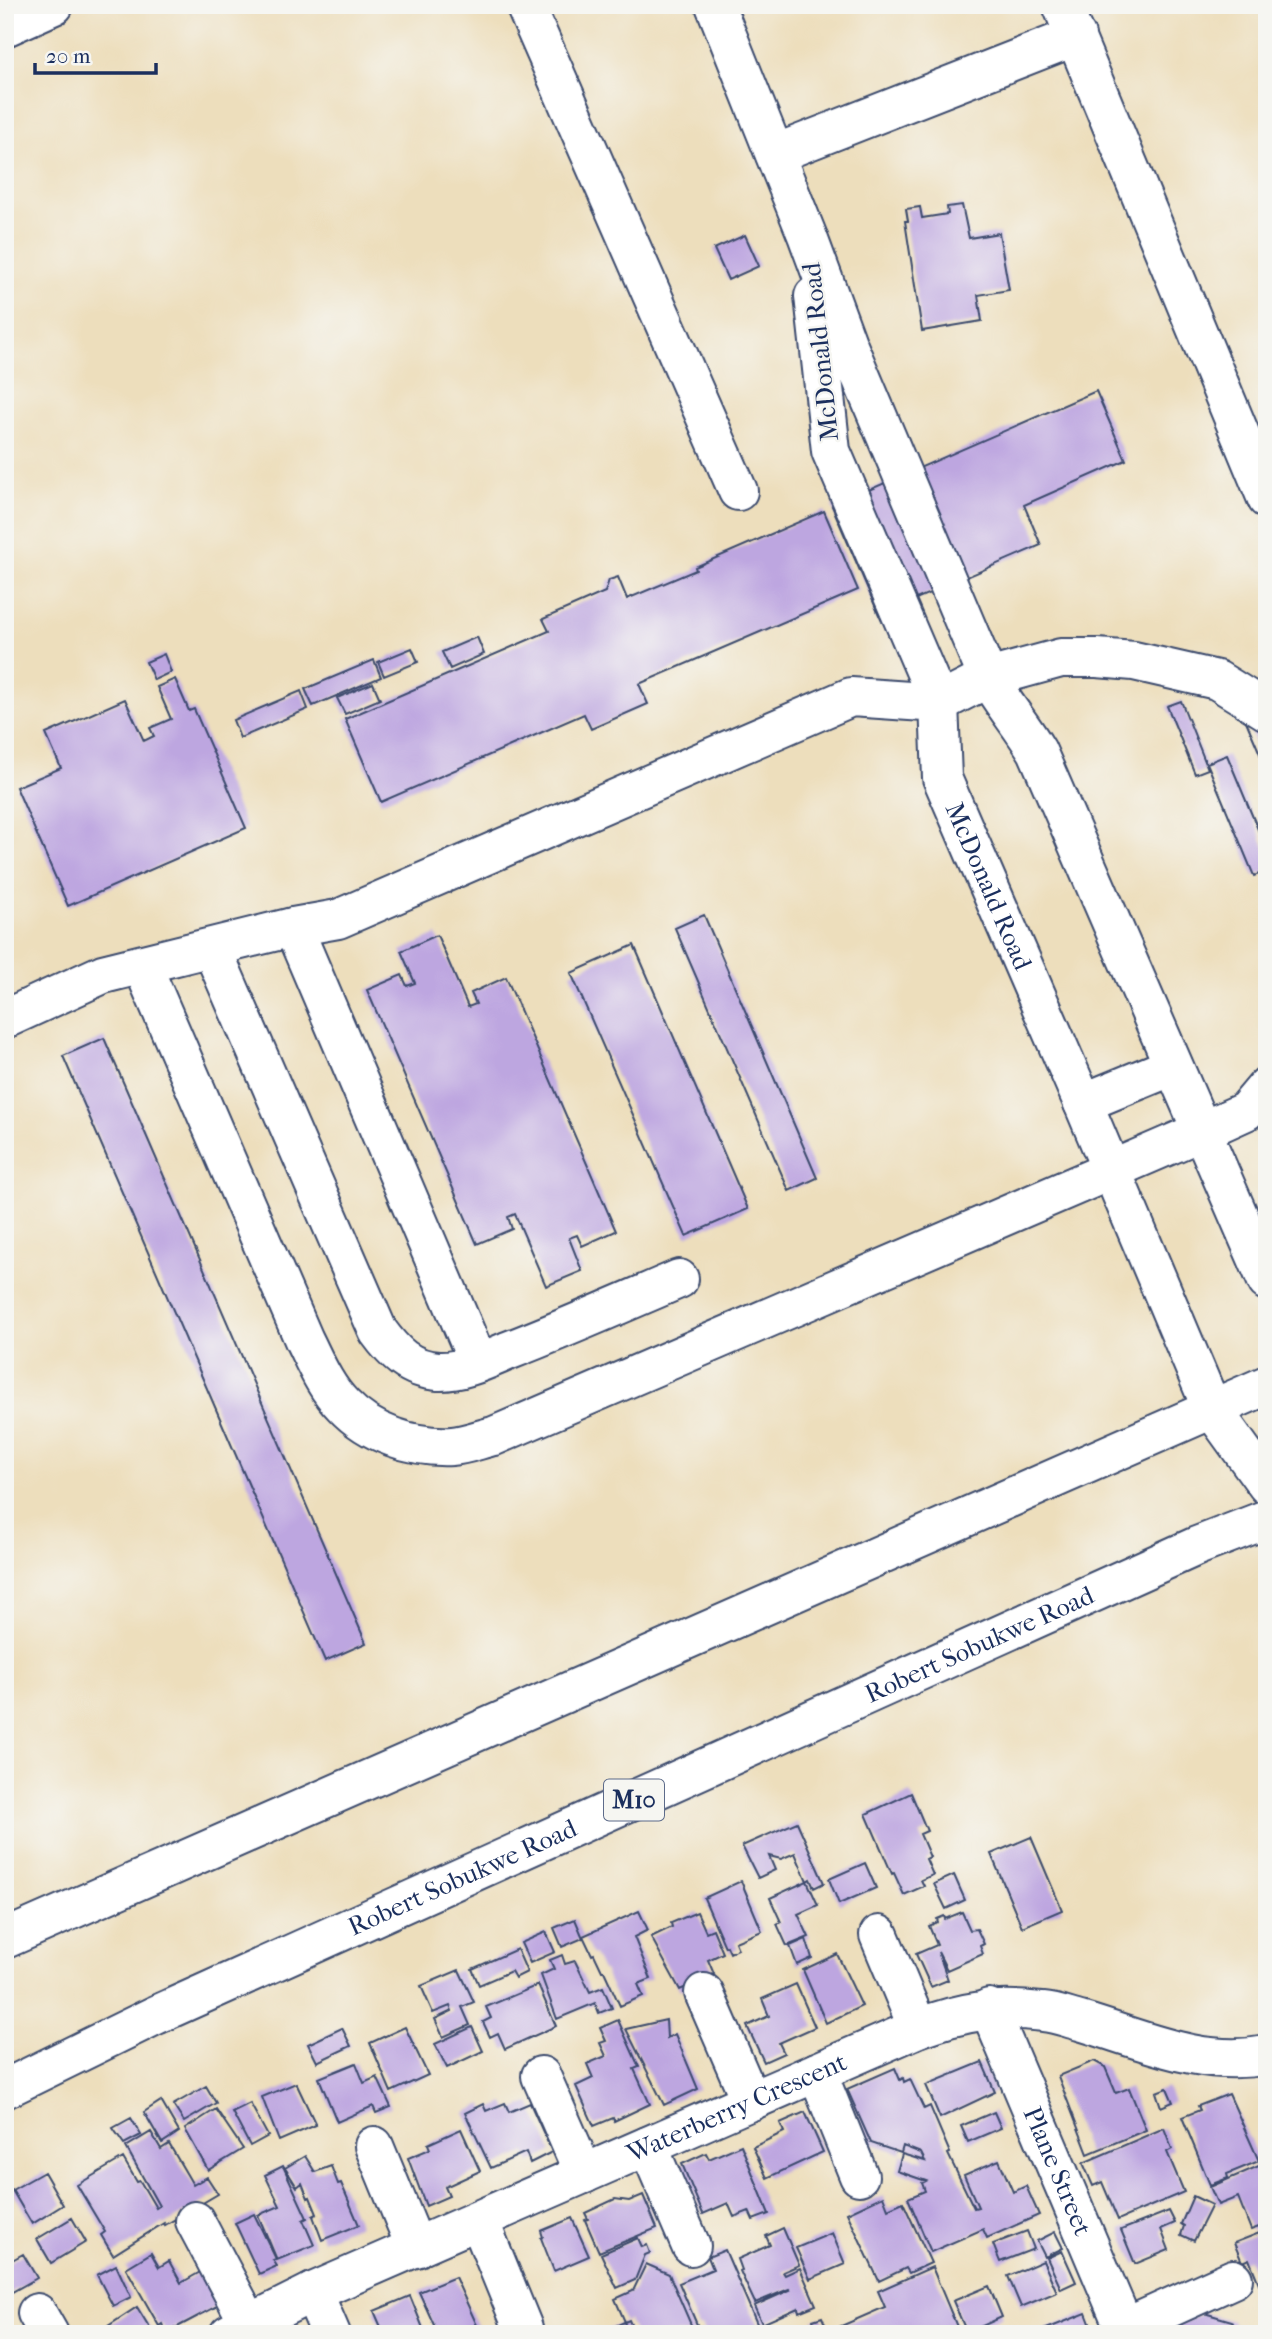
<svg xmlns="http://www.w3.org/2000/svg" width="1272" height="2339" font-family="'IM FELL French Canon',serif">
<rect width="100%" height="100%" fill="#f6f6f2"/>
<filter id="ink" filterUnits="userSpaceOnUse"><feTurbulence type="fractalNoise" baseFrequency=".0143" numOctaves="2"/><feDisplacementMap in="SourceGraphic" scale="14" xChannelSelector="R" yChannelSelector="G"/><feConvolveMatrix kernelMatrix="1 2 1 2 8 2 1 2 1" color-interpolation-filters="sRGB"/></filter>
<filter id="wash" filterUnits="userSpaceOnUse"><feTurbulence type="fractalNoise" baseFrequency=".00686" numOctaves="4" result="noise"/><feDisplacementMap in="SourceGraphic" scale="28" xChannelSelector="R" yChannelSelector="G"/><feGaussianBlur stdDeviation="1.57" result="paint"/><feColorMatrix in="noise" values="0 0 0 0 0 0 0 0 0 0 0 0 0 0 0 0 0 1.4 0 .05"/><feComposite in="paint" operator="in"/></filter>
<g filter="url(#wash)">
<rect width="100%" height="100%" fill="#eddebc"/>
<g id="blocks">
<!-- building -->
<path fill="#bda6e0" d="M962 205 969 238 999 233 1009 290 978 295 982 321 922 331 905 221H908L906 209 920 207 922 218 948 214 947 207Z
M745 235 759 266 728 280 714 249Z
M1096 391 1126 460 1024 505 1041 545 879 615 832 506Z
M824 511 858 590 639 684 648 704 591 729 584 714 381 802 345 719 549 631 543 619 605 592 609 580 618 577 627 599 696 570 695 567Z
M477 637 484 654 450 669 442 652Z
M412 648 418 662 384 676 378 662Z
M164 654 171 672 154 680 146 662Z
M374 660 381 677 313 706 305 689Z
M175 679 189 711 194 709 246 828 68 906 16 787 61 768 46 734 125 699 144 741 154 736 150 728 171 719 157 687Z
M373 683 380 699 345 714 337 698Z
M301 691 308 709 240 738 233 720Z
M1181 701 1208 769 1195 774 1167 706Z
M1267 713V770L1246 721Z
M1227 755 1267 851V871L1254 876 1207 763Z
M704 915 817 1178 789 1191 675 928Z
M437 935 468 1007 476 1004 471 993 506 977 616 1231 582 1246 577 1235 569 1238 582 1271 546 1286 515 1214 508 1217 512 1229 477 1244 367 990 402 975 407 986 415 983 401 951Z
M634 945 748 1209 686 1236 571 973Z
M104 1038 366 1643 325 1661 63 1056Z
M911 1793 927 1831 920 1834 930 1857 926 1859 933 1875 921 1880 924 1886 904 1895 894 1873 892 1874 866 1814Z
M797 1822 824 1883 814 1888 810 1879 807 1881 795 1853 781 1859 769 1856 775 1870 758 1878 742 1846Z
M1031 1837 1062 1910 1022 1927 991 1854Z
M865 1863 876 1888 839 1904 829 1879Z
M954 1875 965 1900 946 1909 934 1884Z
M741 1881 762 1931 735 1942 738 1949 730 1953 727 1946 725 1947 704 1898Z
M807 1881 818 1905 798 1914 809 1937 787 1946 777 1924 781 1922 770 1898Z
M639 1911 648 1930 634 1937 651 1979 638 1984 643 1996 620 2006 604 1971H602L594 1954 592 1955 583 1936Z
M697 1912 706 1932 713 1929 723 1953 708 1960 714 1974 680 1990 651 1937 672 1927 671 1923Z
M962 1912 970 1930 977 1929 984 1944 980 1946 983 1954 947 1970 938 1952 948 1980 931 1987 916 1954 937 1945 929 1926 938 1922 937 1919 944 1916 945 1919Z
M575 1919 583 1938 562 1947 554 1928Z
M546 1932 555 1952 530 1963 521 1943Z
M806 1939 812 1958 797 1965 790 1946Z
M517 1949 527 1972 515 1978 511 1971 479 1985 472 1969Z
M837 1954 862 2006 826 2023 803 1970Z
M562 1955 565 1964 575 1961 590 1992 603 1987 612 2008 599 2013 595 2003 557 2019 541 1975 554 1969 550 1960Z
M459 1970 474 2002 462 2007 470 2025 443 2037 435 2019 452 2011 450 2006 433 2013 421 1986Z
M796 1984 815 2027 779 2043 784 2053 764 2062 747 2026 769 2016 762 1999Z
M538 1985 556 2026 505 2049 498 2033 490 2037 483 2022 491 2018 486 2007Z
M618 2020 639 2067 634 2069 650 2104 614 2121 613 2118 594 2126 576 2086 593 2078 587 2064 606 2056 600 2043 606 2041 600 2028Z
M666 2020 667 2038 675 2034 698 2089 664 2105 626 2029Z
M405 2027 428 2075 391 2092 370 2043Z
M472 2027 483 2051 447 2068 435 2044Z
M342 2028 351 2046 317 2062 308 2044Z
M1094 2061 1105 2067 1116 2093 1129 2088 1146 2130 1088 2154 1058 2076Z
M982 2062 995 2092 940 2118 926 2085Z
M356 2063 364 2083 377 2077 391 2107 376 2113 373 2106 337 2122 319 2078Z
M895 2068 900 2080 903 2078 904 2082 910 2079 924 2109 930 2106 950 2153 948 2154 974 2208 978 2207 964 2175 999 2160 1013 2192 1026 2186 1039 2215 987 2238 983 2229 931 2252 908 2198 925 2191 922 2183 926 2181 897 2171 902 2154 925 2161 921 2153 903 2146 901 2153 871 2143 847 2089Z
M296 2083 316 2125 279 2141 262 2097Z
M206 2086 216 2103 184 2122 173 2105Z
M1167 2088 1173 2102 1161 2107 1156 2092Z
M1229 2094 1259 2161 1227 2174 1228 2178 1210 2185 1182 2117 1200 2110 1198 2106Z
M161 2101 179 2132 162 2143 144 2112Z
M250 2103 268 2136 250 2146 232 2112Z
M505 2103 509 2112 530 2103 552 2152 530 2163 526 2152 491 2168 465 2113 483 2104 486 2111Z
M216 2109 243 2149 208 2170 185 2129Z
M805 2112 823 2152 767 2178 753 2147 784 2132 780 2123Z
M994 2112 1001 2128 968 2142 961 2126Z
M131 2118 141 2135 124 2144 113 2128Z
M1164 2128 1172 2149 1167 2152 1184 2192 1118 2220 1102 2182 1093 2186 1083 2163Z
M461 2129 480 2171 445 2187 449 2196 426 2206 408 2158 430 2149 428 2144Z
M151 2132 161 2149 169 2144 193 2185 207 2177 218 2194 165 2225 164 2223 113 2255 101 2235 105 2232 77 2185 123 2158 137 2182 140 2181 156 2208 159 2206 126 2147Z
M741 2145 769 2214 753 2220 749 2211 734 2217 728 2203 703 2214 682 2164 706 2153 709 2159Z
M305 2156 315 2172 331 2166 338 2184 341 2183 359 2225 322 2240 313 2216 317 2214 310 2197 308 2198 302 2183 297 2187 285 2168Z
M1261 2165 1267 2179V2224L1251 2230 1238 2197 1218 2205 1210 2187Z
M283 2166 307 2218 303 2220 314 2245 277 2260 258 2215 280 2206 265 2175Z
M44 2172 63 2205 32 2224 12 2190Z
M643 2195 657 2228 599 2252 585 2220 588 2219 585 2213 615 2199 629 2201Z
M883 2196 888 2209 903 2202 931 2263 909 2273 906 2268 879 2281 847 2213Z
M1193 2196 1212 2205 1194 2241 1181 2235 1184 2226 1181 2224Z
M1169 2211 1175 2223 1161 2229 1169 2250 1135 2264 1121 2230Z
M254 2214 276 2259 273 2260 277 2266 259 2274 235 2223Z
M72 2218 86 2242 51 2263 37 2239Z
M572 2218 589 2256 554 2271 541 2238 543 2237 541 2231Z
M783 2228 799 2265 783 2272 785 2275 800 2268 816 2305 799 2312 798 2308 762 2324 754 2306 790 2290 789 2289 755 2303 740 2271 742 2270 738 2259 770 2245 766 2236Z
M1267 2230V2289L1262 2291 1249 2259 1242 2262 1234 2243Z
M1027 2231 1034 2249 1000 2262 993 2244Z
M1055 2232 1063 2248 1045 2257 1037 2241Z
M832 2233 845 2264 810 2279 796 2248Z
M638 2238 642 2247 647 2245 650 2253 645 2255 635 2280 617 2288 601 2254Z
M725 2250 758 2326 740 2334H705L701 2326 698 2327 679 2283 713 2269 708 2257Z
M1062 2251 1076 2282 1061 2289 1047 2258Z
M151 2253 159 2267 169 2261 181 2283 202 2271 221 2304 166 2333 162 2324 159 2326 126 2268Z
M23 2254 37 2278 5 2296V2264Z
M1043 2261 1057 2292 1021 2307 1008 2276Z
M646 2264 669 2274 695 2334H635L629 2320 625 2322 615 2299 633 2291Z
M116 2265 131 2297 113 2306 97 2275Z
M932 2267 960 2334H834L832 2330 885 2307 878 2291Z
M455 2277 481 2334H438L419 2292Z
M989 2286 1002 2317 967 2333 953 2301Z
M410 2296 423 2328 411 2334H384L374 2311Z
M137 2307 151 2330 148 2334H96Z
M1086 2313 1093 2331 1086 2334H1034Z
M1204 2313 1232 2321 1238 2334H1166L1165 2331Z
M822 2317 829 2334H786L814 2323 813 2320Z
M624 2322 629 2334H598Z"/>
</g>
</g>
<g filter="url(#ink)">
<use href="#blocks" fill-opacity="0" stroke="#3a496c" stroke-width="2"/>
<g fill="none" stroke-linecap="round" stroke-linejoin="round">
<defs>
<g id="minor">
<path d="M525 5 738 491"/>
<path d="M715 5 807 235 848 346 988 678C1003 704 1022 726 1037 751L1267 1281"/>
<path d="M1062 5 1267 499"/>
<path d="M5 27 54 5"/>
<path d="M775 154 1076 36"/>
<path id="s1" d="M814 296 831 451 939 703 942 778 1083 1103 1212 1409 1267 1485"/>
<path d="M293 927 478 1362"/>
<path d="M212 949 378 1331C394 1353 409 1369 438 1371 463 1372 488 1359 510 1350 567 1328 623 1303 679 1279"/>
<path d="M142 965 304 1340C315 1362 325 1387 343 1405 370 1434 413 1448 452 1446 466 1445 480 1439 494 1436L1202 1131 1246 1111 1267 1086"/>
<path d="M5 1019 103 974 293 927 338 919 851 697 939 703 988 678 1061 658H1097L1134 661 1217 680 1267 711"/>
<path d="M1083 1103 1173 1066"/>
<path d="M879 1935 918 2028"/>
<path d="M704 1993 751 2101"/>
<path id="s2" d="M989 2008 1127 2334"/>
<path d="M817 2072 859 2176"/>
<path d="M541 2076 584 2174"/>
<path d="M374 2146 416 2248"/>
<path d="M648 2146 691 2246"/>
<path d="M479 2220 523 2328"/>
<path d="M195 2221 249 2323"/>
<path d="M313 2292 331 2334"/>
<path d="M37 2313 49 2334"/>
<path d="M1125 2328 1233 2279"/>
<path id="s3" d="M229 2334 313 2292 918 2028C964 2011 995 2006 1043 2012 1056 2013 1068 2018 1080 2021 1142 2039 1201 2068 1267 2055"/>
</g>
<g id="major">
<path d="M5 1939 1267 1385"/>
<path id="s4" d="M5 2089 156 2015 1197 1546 1267 1519"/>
</g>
</defs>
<!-- minor casing -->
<use href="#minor" stroke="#3a496c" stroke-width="42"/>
<!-- major casing -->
<use href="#major" stroke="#3a496c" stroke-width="42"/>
<!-- minor -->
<use href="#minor" stroke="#fff" stroke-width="38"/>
<!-- major -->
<use href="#major" stroke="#fff" stroke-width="38"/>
</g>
</g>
<g text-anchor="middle" stroke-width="5" stroke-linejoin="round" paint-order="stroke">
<!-- shield labels -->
<rect fill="#f6f6f2" stroke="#5d6b8a" stroke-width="2" x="604" y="1779.5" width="60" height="41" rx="5"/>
<g font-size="24" font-weight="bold" fill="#1b2f5e">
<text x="634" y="1808">M10</text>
</g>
<!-- street labels -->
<g font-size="26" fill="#1b2f5e" stroke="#f6f6f2">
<text transform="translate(820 352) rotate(-96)" y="9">McDonald Road</text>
<text dy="9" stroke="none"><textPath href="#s1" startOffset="623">McDonald Road</textPath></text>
<text dy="9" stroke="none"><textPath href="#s4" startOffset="1071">Robert Sobukwe Road</textPath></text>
<text dy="9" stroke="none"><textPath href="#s4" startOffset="504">Robert Sobukwe Road</textPath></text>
<text dy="9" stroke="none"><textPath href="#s3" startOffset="556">Waterberry Crescent</textPath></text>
<text dy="9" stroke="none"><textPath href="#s2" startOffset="177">Plane Street</textPath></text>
</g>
</g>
<!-- margin -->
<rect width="1272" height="2339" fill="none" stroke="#f6f6f2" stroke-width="28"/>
<!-- scale -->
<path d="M35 63v10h121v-10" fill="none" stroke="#1b2f5e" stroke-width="3.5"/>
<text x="46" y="63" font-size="21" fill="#1b2f5e" stroke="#f6f6f2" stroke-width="5" paint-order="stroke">20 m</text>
</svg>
